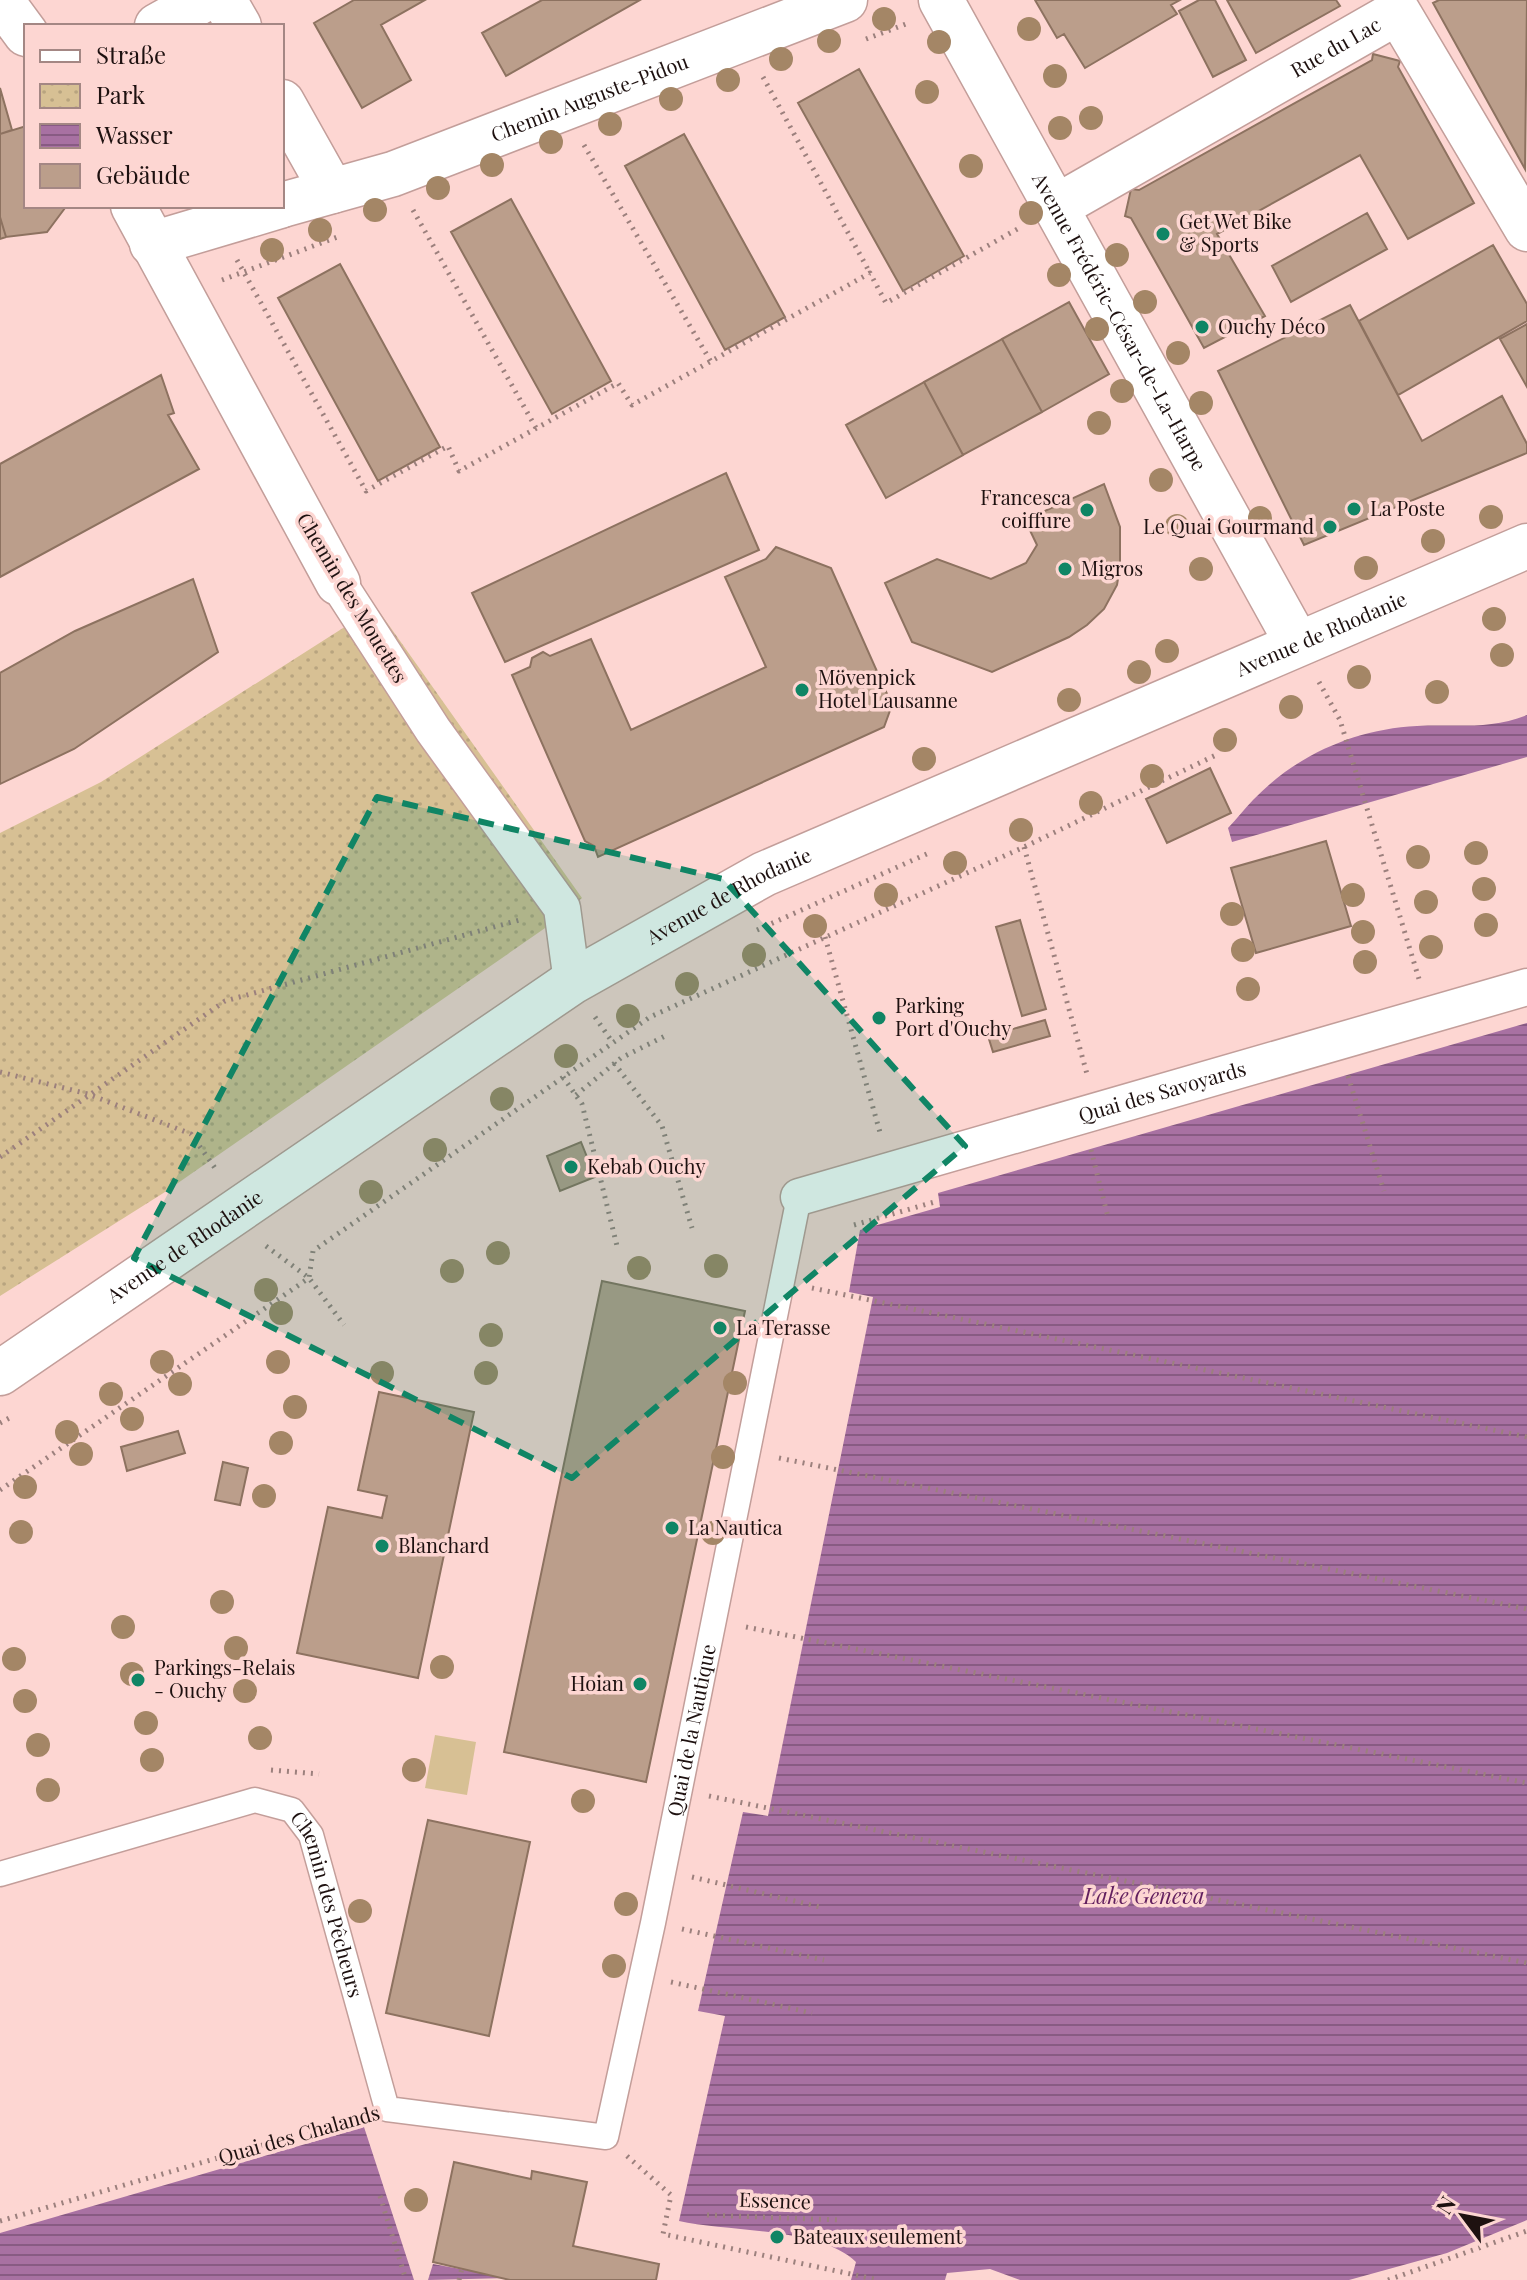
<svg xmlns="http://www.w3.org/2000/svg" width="1527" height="2280" font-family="'Playfair Display',serif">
<defs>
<pattern id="park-dots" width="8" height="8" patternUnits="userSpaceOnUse" patternTransform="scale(2)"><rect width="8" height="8" fill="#d7c094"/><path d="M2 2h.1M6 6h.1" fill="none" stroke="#b8a47f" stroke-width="1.8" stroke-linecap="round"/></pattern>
<pattern id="water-rules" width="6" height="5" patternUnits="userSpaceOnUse" patternTransform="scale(2)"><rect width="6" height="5" fill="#a871a2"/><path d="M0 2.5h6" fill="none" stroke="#885b83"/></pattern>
</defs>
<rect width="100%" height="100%" fill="#fdd6d2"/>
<!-- park -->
<path fill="url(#park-dots)" d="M376 607 582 898 548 926 165 1192 0 1296V833L101 782Z"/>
<!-- garden -->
<path fill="#d7c094" d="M435 1735 476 1742 467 1795 425 1788Z"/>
<!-- water -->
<path fill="url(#water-rules)" d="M1527 715V757L1232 842 1228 828C1237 819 1244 809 1253 800 1295 756 1354 729 1417 726 1455 724 1490 730 1527 715Z
M1527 1023V2220L1447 2253 1349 2280H1020L990 2269 947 2273 945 2280H851L856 2262C821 2227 726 2232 679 2221L725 2016 698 2011 743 1812 768 1816 873 1297 849 1292 860 1230 940 1207 938 1193Z
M364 2127 414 2280H0V2233Z
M433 2264 509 2278 428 2280Z"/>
<!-- building -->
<path fill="#bb9e8b" stroke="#8d7260" stroke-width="2" d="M354 0H425L381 25 411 80 362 108 314 23Z
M542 0H640L506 76 482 33Z
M1035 0H1180L1171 5 1177 14 1085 68 1064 34 1057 38Z
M1199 0H1215L1246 60 1213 77 1179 11Z
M1227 0H1336L1340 6 1256 53Z
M1439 0H1527L1525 169 1433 3Z
M1373 54 1400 61 1398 67 1474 203 1408 239 1360 155 1217 234 1265 316 1204 348 1131 218 1125 216 1131 189 1139 190 1372 60Z
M859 69 964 256 903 291 798 103Z
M0 88 12 130 0 134Z
M26 126V206L65 208 47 232 6 237 0 217V134Z
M684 134 785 317 725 350 625 166Z
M511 199 611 381 552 414 451 232Z
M1367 213 1387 249 1291 302 1272 266Z
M0 217 6 237 0 239Z
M1493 245 1527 304V321L1398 395 1359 321Z
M340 264 440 447 378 481 278 298Z
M1069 302 1109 374 1042 412 1002 339Z
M1350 305 1422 441 1502 396 1527 444V453L1304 545 1218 371Z
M1527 324V387L1500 339Z
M1002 339 1042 412 963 455 924 382Z
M161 375 174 413 168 415 199 469 0 577V464Z
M924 382 963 455 886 498 846 425Z
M726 473 759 550 505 662 472 593Z
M1104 484 1120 527V567L1117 585 1104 609 1087 625 1069 637 992 672 912 642 885 583 937 559 991 579 1026 563 1037 545 1025 520Z
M776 547 831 568 892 705 884 727 598 857 594 846 585 841 512 675 530 667 532 658 543 652 550 656 591 639 631 730 766 667 725 577 766 559Z
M193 579 218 652 74 749 0 784V673L75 631Z
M1210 768 1231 813 1167 843 1146 799Z
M1326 841 1351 926 1256 953 1231 868Z
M1020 920 1046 1009 1022 1016 996 927Z
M1045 1020 1050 1036 993 1052 988 1036Z
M581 1142 595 1177 560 1191 547 1156Z
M602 1281 745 1311 646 1782 504 1752Z
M379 1392 474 1412 418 1678 297 1653 328 1507 382 1518 387 1496 358 1490Z
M178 1431 185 1453 127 1471 121 1447Z
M223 1462 248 1468 240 1505 215 1500Z
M428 1820 530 1842 489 2036 386 2013Z
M454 2162 531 2179 532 2171 587 2182 573 2246 659 2264 656 2280H510L433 2262Z"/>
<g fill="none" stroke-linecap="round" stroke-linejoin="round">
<defs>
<g id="service">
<path id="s1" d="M0 1874 255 1800 292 1810 311 1835 387 2109 606 2137 653 1923 799 1197"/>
</g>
<g id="pedestrian">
<path d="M338 583 433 730 562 908 572 982"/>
<path id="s2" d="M799 1197 1527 987"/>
</g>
<g id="minor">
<path d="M1 0 26 34"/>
<path d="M224 0 239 26"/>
<path d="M157 26 203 0"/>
<path d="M282 102 332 191"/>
<path id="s3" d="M282 205 393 174 845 0"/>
<path d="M133 206 338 583"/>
<path id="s4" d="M1056 207 1398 12 1527 229"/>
<path d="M152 244 280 206"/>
</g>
<g id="tertiary">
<path id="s5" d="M941 0 1297 643"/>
</g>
<g id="secondary">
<path id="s6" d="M0 1373 572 982 764 874 1527 546"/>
</g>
</defs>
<!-- service casing -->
<use href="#service" stroke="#c39e9a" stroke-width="27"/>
<!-- pedestrian casing -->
<use href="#pedestrian" stroke="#c39e9a" stroke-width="39"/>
<!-- minor casing -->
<use href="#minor" stroke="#c39e9a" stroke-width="47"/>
<!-- tertiary casing -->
<use href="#tertiary" stroke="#c39e9a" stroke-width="47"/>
<!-- secondary casing -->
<use href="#secondary" stroke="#c39e9a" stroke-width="47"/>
<!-- path -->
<path stroke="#9c807d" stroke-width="5" stroke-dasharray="2 6" stroke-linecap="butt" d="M866 39 906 24
M763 77 870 273
M584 145 711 362
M413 210 536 428
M237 260 366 491 448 446 459 471 618 383 632 405 870 273 886 303 1021 227
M222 280 340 236
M1319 682 1340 720 1419 979
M1024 847 1087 1074
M757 930 931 852
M825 937 881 1136
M595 1017 613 1043
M614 1063 662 1126 692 1228
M0 1072 88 1094 191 1134 215 1168
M1348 1076 1384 1191
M563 1077 582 1104 618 1250
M576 1095 621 1058 665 1036
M1091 1150 1108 1217
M0 1157 225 1001 523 919
M854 1225 938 1201
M266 1246 309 1278 344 1325
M812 1288 1527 1437
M0 1423 13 1416
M779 1458 1527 1609
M0 1490 309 1278 313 1251 650 1017 1024 847 1216 755
M746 1627 1527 1783
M271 1770 319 1774
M709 1796 1527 1963
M692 1877 820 1907
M682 1929 824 1960
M671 1982 812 2013
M627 2156 671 2195 663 2234 879 2280
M380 2196 406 2280
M707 2215 841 2220
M0 2221 356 2118
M459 2280 462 2268
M1388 2280 1527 2231"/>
<!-- service -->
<use href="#service" stroke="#fff" stroke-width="24"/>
<!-- pedestrian -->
<use href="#pedestrian" stroke="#fff" stroke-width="36"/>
<!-- minor -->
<use href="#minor" stroke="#fff" stroke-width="44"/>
<!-- tertiary -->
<use href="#tertiary" stroke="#fff" stroke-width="44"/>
<!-- secondary -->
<use href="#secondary" stroke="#fff" stroke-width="44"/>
</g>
<!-- trees -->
<g fill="#a48666">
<circle cx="884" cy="19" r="12"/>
<circle cx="1029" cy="29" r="12"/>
<circle cx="829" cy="41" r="12"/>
<circle cx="939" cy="42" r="12"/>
<circle cx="781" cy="59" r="12"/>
<circle cx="1055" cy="76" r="12"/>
<circle cx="728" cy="80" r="12"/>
<circle cx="927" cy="92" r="12"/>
<circle cx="671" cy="99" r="12"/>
<circle cx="1091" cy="118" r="12"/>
<circle cx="610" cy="124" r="12"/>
<circle cx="1060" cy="128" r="12"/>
<circle cx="551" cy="142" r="12"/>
<circle cx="492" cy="165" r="12"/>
<circle cx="971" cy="166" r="12"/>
<circle cx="438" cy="188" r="12"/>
<circle cx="375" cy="210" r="12"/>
<circle cx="1031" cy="213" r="12"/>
<circle cx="320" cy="230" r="12"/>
<circle cx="272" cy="250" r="12"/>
<circle cx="1117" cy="255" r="12"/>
<circle cx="1059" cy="275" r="12"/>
<circle cx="1145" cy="302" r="12"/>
<circle cx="1097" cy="329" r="12"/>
<circle cx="1178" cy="353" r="12"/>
<circle cx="1122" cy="391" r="12"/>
<circle cx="1201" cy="403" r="12"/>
<circle cx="1099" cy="423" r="12"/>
<circle cx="1161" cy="480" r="12"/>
<circle cx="1491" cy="517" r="12"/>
<circle cx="1260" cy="518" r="12"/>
<circle cx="1177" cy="526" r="12"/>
<circle cx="1433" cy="541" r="12"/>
<circle cx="1366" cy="568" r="12"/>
<circle cx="1201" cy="569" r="12"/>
<circle cx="1494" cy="619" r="12"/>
<circle cx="1167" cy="651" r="12"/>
<circle cx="1502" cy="655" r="12"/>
<circle cx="1139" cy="672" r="12"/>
<circle cx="1359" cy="677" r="12"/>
<circle cx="1437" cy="692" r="12"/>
<circle cx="1069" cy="700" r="12"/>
<circle cx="1291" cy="707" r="12"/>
<circle cx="1225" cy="740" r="12"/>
<circle cx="924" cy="759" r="12"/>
<circle cx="1152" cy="776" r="12"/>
<circle cx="1091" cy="803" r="12"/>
<circle cx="1021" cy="830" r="12"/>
<circle cx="1476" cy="853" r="12"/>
<circle cx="1418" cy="857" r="12"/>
<circle cx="955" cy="863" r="12"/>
<circle cx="1484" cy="889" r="12"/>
<circle cx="886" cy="895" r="12"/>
<circle cx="1353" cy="895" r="12"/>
<circle cx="1426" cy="902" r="12"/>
<circle cx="1232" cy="914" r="12"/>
<circle cx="1486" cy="925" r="12"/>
<circle cx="815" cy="926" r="12"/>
<circle cx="1363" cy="932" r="12"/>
<circle cx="1431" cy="947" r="12"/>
<circle cx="1243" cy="950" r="12"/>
<circle cx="754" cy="955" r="12"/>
<circle cx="1365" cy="962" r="12"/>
<circle cx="687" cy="984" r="12"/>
<circle cx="1248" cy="989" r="12"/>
<circle cx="628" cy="1016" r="12"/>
<circle cx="566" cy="1056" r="12"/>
<circle cx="502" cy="1099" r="12"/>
<circle cx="435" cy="1150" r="12"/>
<circle cx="371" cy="1192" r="12"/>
<circle cx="498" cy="1253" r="12"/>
<circle cx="716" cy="1266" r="12"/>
<circle cx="639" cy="1268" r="12"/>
<circle cx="452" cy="1271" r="12"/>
<circle cx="266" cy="1290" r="12"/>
<circle cx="281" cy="1313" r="12"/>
<circle cx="491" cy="1335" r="12"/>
<circle cx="162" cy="1362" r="12"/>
<circle cx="278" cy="1362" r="12"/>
<circle cx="382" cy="1373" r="12"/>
<circle cx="486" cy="1373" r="12"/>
<circle cx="735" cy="1383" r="12"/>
<circle cx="180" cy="1384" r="12"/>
<circle cx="111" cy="1394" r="12"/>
<circle cx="295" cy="1407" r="12"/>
<circle cx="132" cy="1419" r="12"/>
<circle cx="67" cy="1432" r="12"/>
<circle cx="281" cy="1443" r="12"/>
<circle cx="81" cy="1454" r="12"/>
<circle cx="723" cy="1457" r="12"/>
<circle cx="25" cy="1487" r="12"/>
<circle cx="264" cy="1496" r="12"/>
<circle cx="21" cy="1532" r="12"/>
<circle cx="713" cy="1533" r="12"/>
<circle cx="222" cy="1602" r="12"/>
<circle cx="123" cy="1627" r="12"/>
<circle cx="236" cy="1648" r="12"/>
<circle cx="14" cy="1659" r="12"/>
<circle cx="442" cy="1667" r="12"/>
<circle cx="132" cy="1674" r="12"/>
<circle cx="245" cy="1691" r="12"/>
<circle cx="25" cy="1701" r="12"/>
<circle cx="146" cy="1723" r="12"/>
<circle cx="260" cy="1738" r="12"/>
<circle cx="38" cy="1745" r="12"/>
<circle cx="152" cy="1760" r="12"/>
<circle cx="414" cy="1770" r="12"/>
<circle cx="48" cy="1790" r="12"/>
<circle cx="583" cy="1801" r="12"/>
<circle cx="626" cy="1904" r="12"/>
<circle cx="360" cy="1911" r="12"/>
<circle cx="614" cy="1966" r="12"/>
<circle cx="416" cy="2200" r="12"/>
</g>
<!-- marked area -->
<path fill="#108565" fill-opacity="0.2" stroke="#108565" stroke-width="6" stroke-dasharray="16 10" stroke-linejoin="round" d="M377 797 723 879 965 1146 572 1478 134 1258Z"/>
<!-- markers -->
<g fill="#108565" stroke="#fdd6d2" stroke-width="3">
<circle cx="1163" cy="234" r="8"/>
<circle cx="1202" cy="327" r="8"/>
<circle cx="1354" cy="509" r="8"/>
<circle cx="1087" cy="510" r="8"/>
<circle cx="1330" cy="527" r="8"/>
<circle cx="1065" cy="569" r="8"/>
<circle cx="802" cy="690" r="8"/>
<circle cx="879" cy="1018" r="8"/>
<circle cx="571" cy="1167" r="8"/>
<circle cx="720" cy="1328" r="8"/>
<circle cx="672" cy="1528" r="8"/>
<circle cx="382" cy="1546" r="8"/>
<circle cx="138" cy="1680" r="8"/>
<circle cx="640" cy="1684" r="8"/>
<circle cx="777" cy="2237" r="8"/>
</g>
<g text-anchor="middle" stroke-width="7" stroke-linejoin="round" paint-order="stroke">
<!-- street labels -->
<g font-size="20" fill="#1e1110" stroke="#fdd6d2">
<text dy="7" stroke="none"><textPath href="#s4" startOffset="322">Rue du Lac</textPath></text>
<text dy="7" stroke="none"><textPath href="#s3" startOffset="326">Chemin Auguste-Pidou</textPath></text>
<text dy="7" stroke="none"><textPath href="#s5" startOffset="368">Avenue Frédéric-César-de-La-Harpe</textPath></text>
<text transform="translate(352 598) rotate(59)" y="7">Chemin des Mouettes</text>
<text dy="7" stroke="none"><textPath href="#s6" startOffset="1520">Avenue de Rhodanie</textPath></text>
<text dy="7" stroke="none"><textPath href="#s6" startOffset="872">Avenue de Rhodanie</textPath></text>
<text dy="7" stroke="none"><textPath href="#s2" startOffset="378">Quai des Savoyards</textPath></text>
<text dy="7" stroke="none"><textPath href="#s6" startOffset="224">Avenue de Rhodanie</textPath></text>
<text dy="7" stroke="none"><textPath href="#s1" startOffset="1256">Quai de la Nautique</textPath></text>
<text dy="7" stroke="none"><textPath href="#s1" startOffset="406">Chemin des Pêcheurs</textPath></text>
<text transform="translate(299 2135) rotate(-16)" y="7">Quai des Chalands</text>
<text transform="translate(775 2201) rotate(2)" y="7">Essence</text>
</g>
<!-- poi labels -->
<g font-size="20" fill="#1e1110" stroke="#fdd6d2" text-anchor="start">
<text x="1179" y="229">Get Wet Bike<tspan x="1179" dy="23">&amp; Sports</tspan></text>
<text x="1218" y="334">Ouchy Déco</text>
<text x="1071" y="505" text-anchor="end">Francesca<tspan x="1071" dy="23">coiffure</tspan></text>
<text x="1370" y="516">La Poste</text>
<text x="1314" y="534" text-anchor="end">Le Quai Gourmand</text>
<text x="1081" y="576">Migros</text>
<text x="818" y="685">Mövenpick<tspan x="818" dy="23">Hotel Lausanne</tspan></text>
<text x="895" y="1013">Parking<tspan x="895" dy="23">Port d'Ouchy</tspan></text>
<text x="587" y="1174">Kebab Ouchy</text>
<text x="736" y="1335">La Terasse</text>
<text x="688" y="1535">La Nautica</text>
<text x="398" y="1553">Blanchard</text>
<text x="154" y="1675">Parkings-Relais<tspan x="154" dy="23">- Ouchy</tspan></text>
<text x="624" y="1691" text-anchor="end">Hoian</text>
<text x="793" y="2244">Bateaux seulement</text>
</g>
<!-- water labels -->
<g font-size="22" font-style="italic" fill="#621f5e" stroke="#fdd6d2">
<text x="1144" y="1904">Lake Geneva</text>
</g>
</g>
<!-- legend -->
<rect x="24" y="24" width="260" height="184" fill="#fdd6d2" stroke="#a48784" stroke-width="2"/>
<rect x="40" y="50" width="40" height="12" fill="#ffffff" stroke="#a48784" stroke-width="2"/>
<text x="96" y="64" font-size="24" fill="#1e1110">Straße</text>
<rect x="40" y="84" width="40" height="24" fill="url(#park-dots)" stroke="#a48784" stroke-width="2"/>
<text x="96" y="104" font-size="24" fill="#1e1110">Park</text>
<rect x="40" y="124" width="40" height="24" fill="url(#water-rules)" stroke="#a48784" stroke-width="2"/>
<text x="96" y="144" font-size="24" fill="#1e1110">Wasser</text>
<rect x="40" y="164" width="40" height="24" fill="#bb9e8b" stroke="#a48784" stroke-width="2"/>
<text x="96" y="184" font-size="24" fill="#1e1110">Gebäude</text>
<!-- north arrow -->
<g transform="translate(1463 2216) rotate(302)" stroke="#fdd6d2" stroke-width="6" paint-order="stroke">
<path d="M0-6L14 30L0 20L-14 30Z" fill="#1e1110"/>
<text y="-12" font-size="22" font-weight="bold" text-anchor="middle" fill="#1e1110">N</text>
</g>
</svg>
